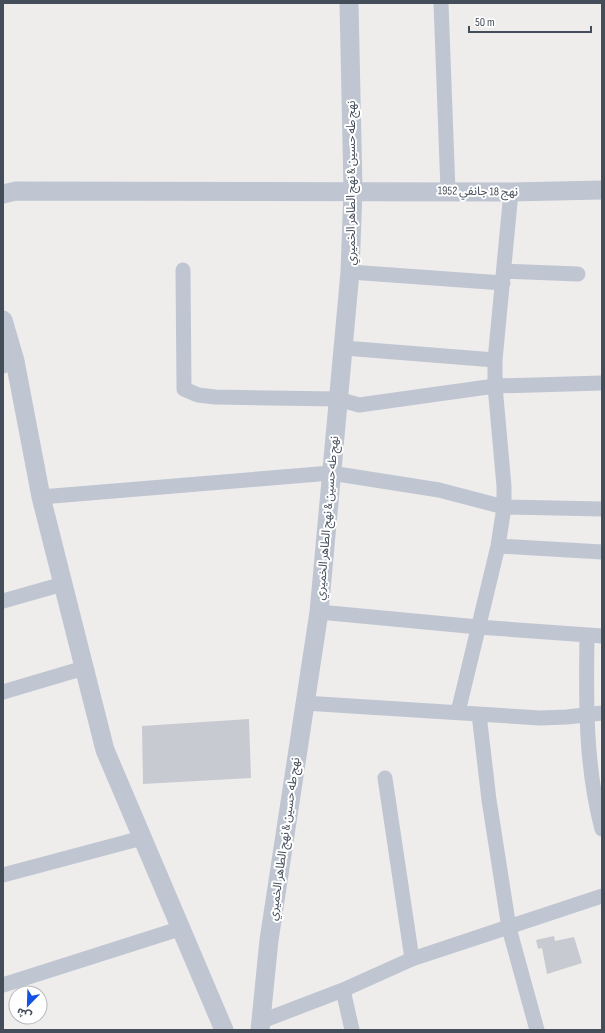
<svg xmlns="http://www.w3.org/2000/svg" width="605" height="1033" font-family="'Sofia Sans Condensed','Noto Sans Arabic',sans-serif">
<rect width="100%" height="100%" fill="#efecec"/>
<!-- building -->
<path fill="#c8cad2" d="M249 719 251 778 143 784 142 726Z
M554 936 555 941 574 937 582 963 547 974 542 948 538 949 536 940Z"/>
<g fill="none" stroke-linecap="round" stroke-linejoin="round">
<!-- minor -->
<path stroke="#bfc6d2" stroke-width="15" d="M441 3 448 191
M183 270 184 389 198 395 215 397 338 399 359 405 495 386 602 383
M504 271 578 274
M350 272 503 283
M344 348 495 360
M3 366 15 361
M41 497 331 473 439 490 504 507 602 509
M498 546 602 552
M3 601 63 584
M319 612 478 627 602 636
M587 635C586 701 585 765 602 829
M3 692 84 668
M304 703 540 718 567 717 602 713
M458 712 498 546 504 507V486L495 386V360L511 192
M479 714 489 800 509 928 537 1030
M385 778 412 959
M3 875 142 838
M3 985 182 928
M343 990 352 1030
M262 1021 343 990 412 959 602 896"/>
<!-- tertiary -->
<path stroke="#bfc6d2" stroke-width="19" d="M3 194 16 191 511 192 602 190
M3 320 15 361 41 497 105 750 224 1030
M260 1030 269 940 319 612 350 272 353 190 349 3"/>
</g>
<g text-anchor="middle" stroke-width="4" stroke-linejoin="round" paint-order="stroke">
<!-- street labels -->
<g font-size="12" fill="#444d5a" stroke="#fff">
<text transform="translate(351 183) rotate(-90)" y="4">نهج طه حسين &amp; نهج الطاهر الخميري</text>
<text transform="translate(478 191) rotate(1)" y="4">نهج 18 جانفي 1952</text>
<text transform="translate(327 518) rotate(-85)" y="4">نهج طه حسين &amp; نهج الطاهر الخميري</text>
<text transform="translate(284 839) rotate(-82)" y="4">نهج طه حسين &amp; نهج الطاهر الخميري</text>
</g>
</g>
<!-- border -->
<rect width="605" height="1033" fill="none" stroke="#444d5a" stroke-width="8"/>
<!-- north arrow -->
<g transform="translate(28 1005) rotate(203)"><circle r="19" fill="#ffffff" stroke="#b4b8bd"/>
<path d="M0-3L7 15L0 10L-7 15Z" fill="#1251e3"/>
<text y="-6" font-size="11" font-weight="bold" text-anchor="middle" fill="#444d5a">ش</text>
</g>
<!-- scale -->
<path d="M469 26v6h122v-6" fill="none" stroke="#444d5a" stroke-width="2"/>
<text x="475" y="26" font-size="12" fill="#444d5a" stroke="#ffffff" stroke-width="3" paint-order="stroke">50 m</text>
</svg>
